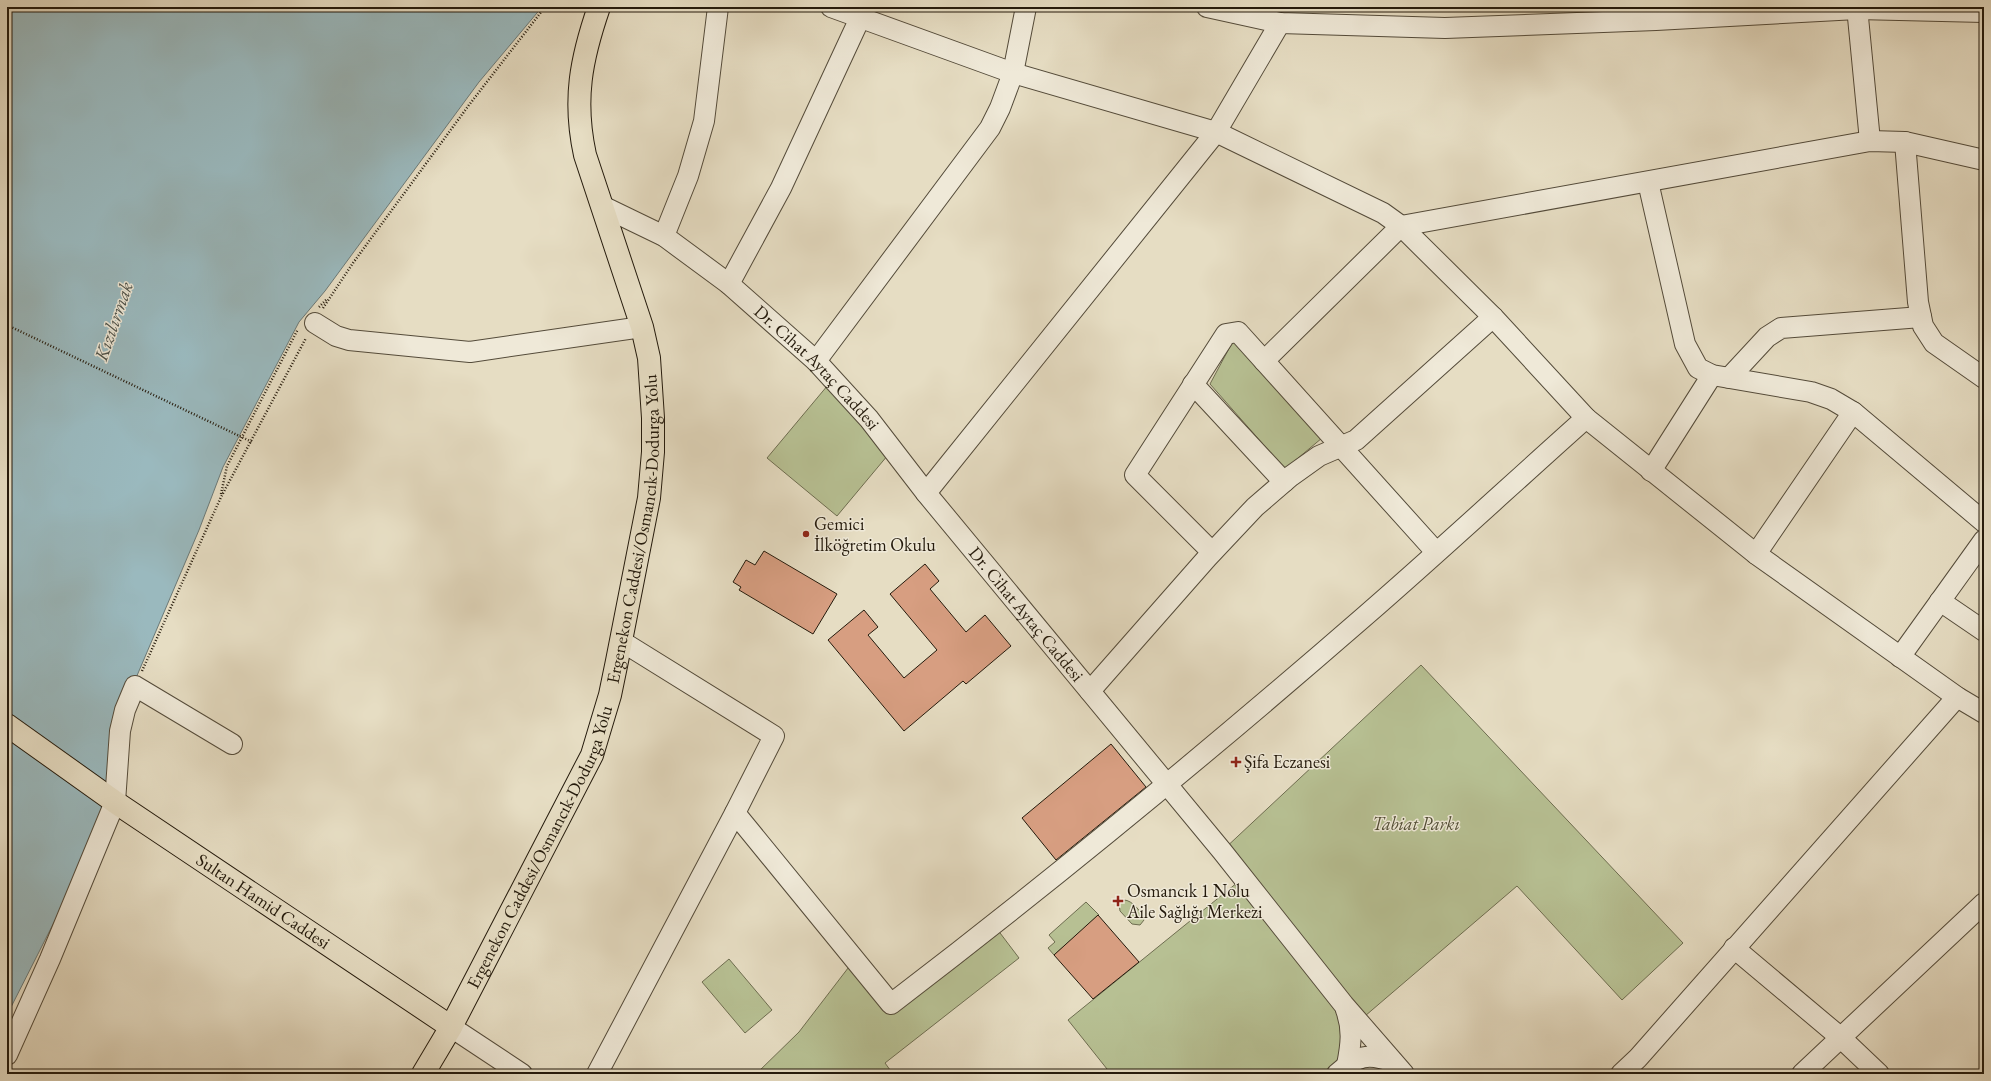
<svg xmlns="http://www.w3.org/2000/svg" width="1991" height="1081" font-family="'EB Garamond',serif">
<rect width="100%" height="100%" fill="#e6ddc3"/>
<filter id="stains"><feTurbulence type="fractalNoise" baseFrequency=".005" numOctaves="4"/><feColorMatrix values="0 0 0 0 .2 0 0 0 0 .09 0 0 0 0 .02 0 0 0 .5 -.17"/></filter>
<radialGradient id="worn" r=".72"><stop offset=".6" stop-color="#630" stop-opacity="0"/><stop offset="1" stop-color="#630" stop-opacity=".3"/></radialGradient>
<!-- green -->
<path fill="#b7c093" stroke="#6e6d50" d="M1233 341 1237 342 1322 438 1285 469 1210 384Z
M833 379 893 449 837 516 767 458Z
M1421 665 1683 943 1622 1000 1517 886 1358 1022 1350 1020 1336 1074H1111L1068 1020 1243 878 1222 851Z
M1124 900C1132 900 1142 912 1144 920L1140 925 1132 924 1120 911 1119 904Z
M1086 902 1099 915 1054 955 1048 948 1055 942 1049 935Z
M994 925 1019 958 885 1063 893 1074H756L799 1032 855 959 891 1004Z
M729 959 772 1010 745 1033 702 982Z"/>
<!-- water -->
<path fill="#9ab9be" stroke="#6b7977" d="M7 7H542L479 82 325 291 299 322 223 467 199 530 133 685 115 802 7 1015Z"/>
<!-- building -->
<path fill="#d79e81" stroke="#241a0c" d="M764 551 837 594 813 634 739 590 741 587 733 582 746 560 755 565Z
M925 564 939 581 930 589 966 632 985 615 1011 646 966 684 963 681 904 731 828 640 864 610 878 627 868 635 904 678 937 650 890 594Z
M1111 744 1146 787 1056 860 1022 818Z
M1098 915 1139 962 1093 999 1054 955Z"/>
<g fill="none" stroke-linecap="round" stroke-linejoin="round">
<defs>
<g id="minor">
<path d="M831 7 1013 73 1216 132 1383 213 1401 226 1493 317 1586 418 1756 554 1957 697 1984 713"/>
<path d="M1207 7 1280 23 1445 28 1656 20 1857 9 1984 12"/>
<path d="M1857 7 1870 141"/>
<path d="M1905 142 1918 302 1923 326 1934 343 1984 378"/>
<path d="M1648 182 1685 344 1698 368 1712 375 1811 392 1831 399 1853 412 1984 522"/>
<path id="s1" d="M602 206 664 236 729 284 816 361 869 419 926 493 1222 851 1344 1005 1404 1074"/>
<path d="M664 236 688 176 704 121 718 7"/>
<path d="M729 284 781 188 860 18"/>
<path d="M315 323 336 336 349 340 470 352 642 327"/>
<path d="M816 361 990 128 1000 108 1013 73 1026 7"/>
<path d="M1264 361 1401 226 1870 141 1905 142 1984 160"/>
<path d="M1729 378 1767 337 1781 328 1921 317"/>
<path d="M1193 384 1284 482"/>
<path d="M1651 471 1712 375"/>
<path d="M926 493 1216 132 1280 23"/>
<path d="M1212 552 1135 475 1226 334 1238 332 1436 552"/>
<path d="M1756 554 1853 412"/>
<path d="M1940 601 1984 631"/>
<path d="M1900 657 1984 540"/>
<path d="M1090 691 1207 558 1255 507 1291 476 1319 456 1356 440 1493 317"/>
<path d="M735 813 891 1004C1053 880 1211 750 1365 616 1440 551 1512 484 1586 418"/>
<path d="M1734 948 1840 1037 1879 1074"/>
<path d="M1346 1010C1353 1029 1351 1045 1347 1065"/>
<path d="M451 1027 522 1074"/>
<path d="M7 1055 50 959 115 802 120 731 125 710 135 686 232 744"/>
<path d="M597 1074 735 813 774 736 621 641"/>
<path d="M1337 1074C1357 1056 1367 1052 1393 1062"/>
<path d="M1621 1074 1638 1058 1957 697"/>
<path d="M1802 1074 1984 903"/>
</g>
<g id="major">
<path id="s2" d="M7 725 115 802 451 1027"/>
<path id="s3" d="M423 1074 451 1027 592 755 610 695 617 661 649 498 653 452V418L649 358 642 327 585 155C573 100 581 59 599 7"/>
</g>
</defs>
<!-- minor casing -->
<use href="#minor" stroke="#544b3a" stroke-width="22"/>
<!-- major casing -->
<use href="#major" stroke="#241a0c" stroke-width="24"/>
<!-- path -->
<path stroke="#241a0c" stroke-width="2.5" stroke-dasharray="1 2" stroke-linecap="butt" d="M571 7 579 8
M319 307 327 299
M323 308 353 263 469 105 545 7
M221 494 227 466 298 329
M142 671 221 497 306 338"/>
<!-- minor -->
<use href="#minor" stroke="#efe9d8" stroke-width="20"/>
<!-- major -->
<use href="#major" stroke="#e6ddc3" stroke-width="22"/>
<!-- path-bridge -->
<path stroke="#241a0c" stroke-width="2.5" stroke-dasharray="1 2" stroke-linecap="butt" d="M7 325 252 442"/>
</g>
<!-- markers -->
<g fill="#8f2418" stroke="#efe9d8" stroke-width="1.5">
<circle cx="806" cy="534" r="4"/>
<path d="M1234 756h4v4h4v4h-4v4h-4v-4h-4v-4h4z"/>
<path d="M1116 895h4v4h4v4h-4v4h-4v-4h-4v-4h4z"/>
</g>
<g text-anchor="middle" stroke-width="3" stroke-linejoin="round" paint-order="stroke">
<!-- street labels -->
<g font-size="18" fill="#241a0c" stroke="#efe9d8">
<text dy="6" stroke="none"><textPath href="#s1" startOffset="271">Dr. Cihat Aytaç Caddesi</textPath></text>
<text dy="6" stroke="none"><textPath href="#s3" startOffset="592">Ergenekon Caddesi/Osmancık-Dodurga Yolu</textPath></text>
<text dy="6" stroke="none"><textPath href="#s1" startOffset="595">Dr. Cihat Aytaç Caddesi</textPath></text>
<text dy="6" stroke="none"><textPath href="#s3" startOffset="256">Ergenekon Caddesi/Osmancık-Dodurga Yolu</textPath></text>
<text dy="6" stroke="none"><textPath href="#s2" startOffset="311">Sultan Hamid Caddesi</textPath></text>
</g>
<!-- poi labels -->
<g font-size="18" fill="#241a0c" stroke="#efe9d8" text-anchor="start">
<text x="814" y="530">Gemici<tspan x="814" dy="21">İlköğretim Okulu</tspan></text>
<text x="1244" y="768">Şifa Eczanesi</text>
<text x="1127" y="897">Osmancık 1 Nolu<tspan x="1127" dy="21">Aile Sağlığı Merkezi</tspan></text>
</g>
<!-- park labels -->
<g font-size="18" font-style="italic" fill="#504c34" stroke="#efe9d8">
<text x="1416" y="830">Tabiat Parkı</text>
</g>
<!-- water labels -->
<g font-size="19" font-style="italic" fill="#4d524a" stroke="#efe9d8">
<text transform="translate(113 321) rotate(-71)" y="7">Kızılırmak</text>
</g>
</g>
<!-- margin -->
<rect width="1991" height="1081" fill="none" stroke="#e6ddc3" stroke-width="24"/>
<rect x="8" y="8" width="1975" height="1065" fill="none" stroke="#241a0c" stroke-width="2"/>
<rect x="12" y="12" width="1967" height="1057" fill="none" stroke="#241a0c"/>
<rect width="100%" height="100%" filter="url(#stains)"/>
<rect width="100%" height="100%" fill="url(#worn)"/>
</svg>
